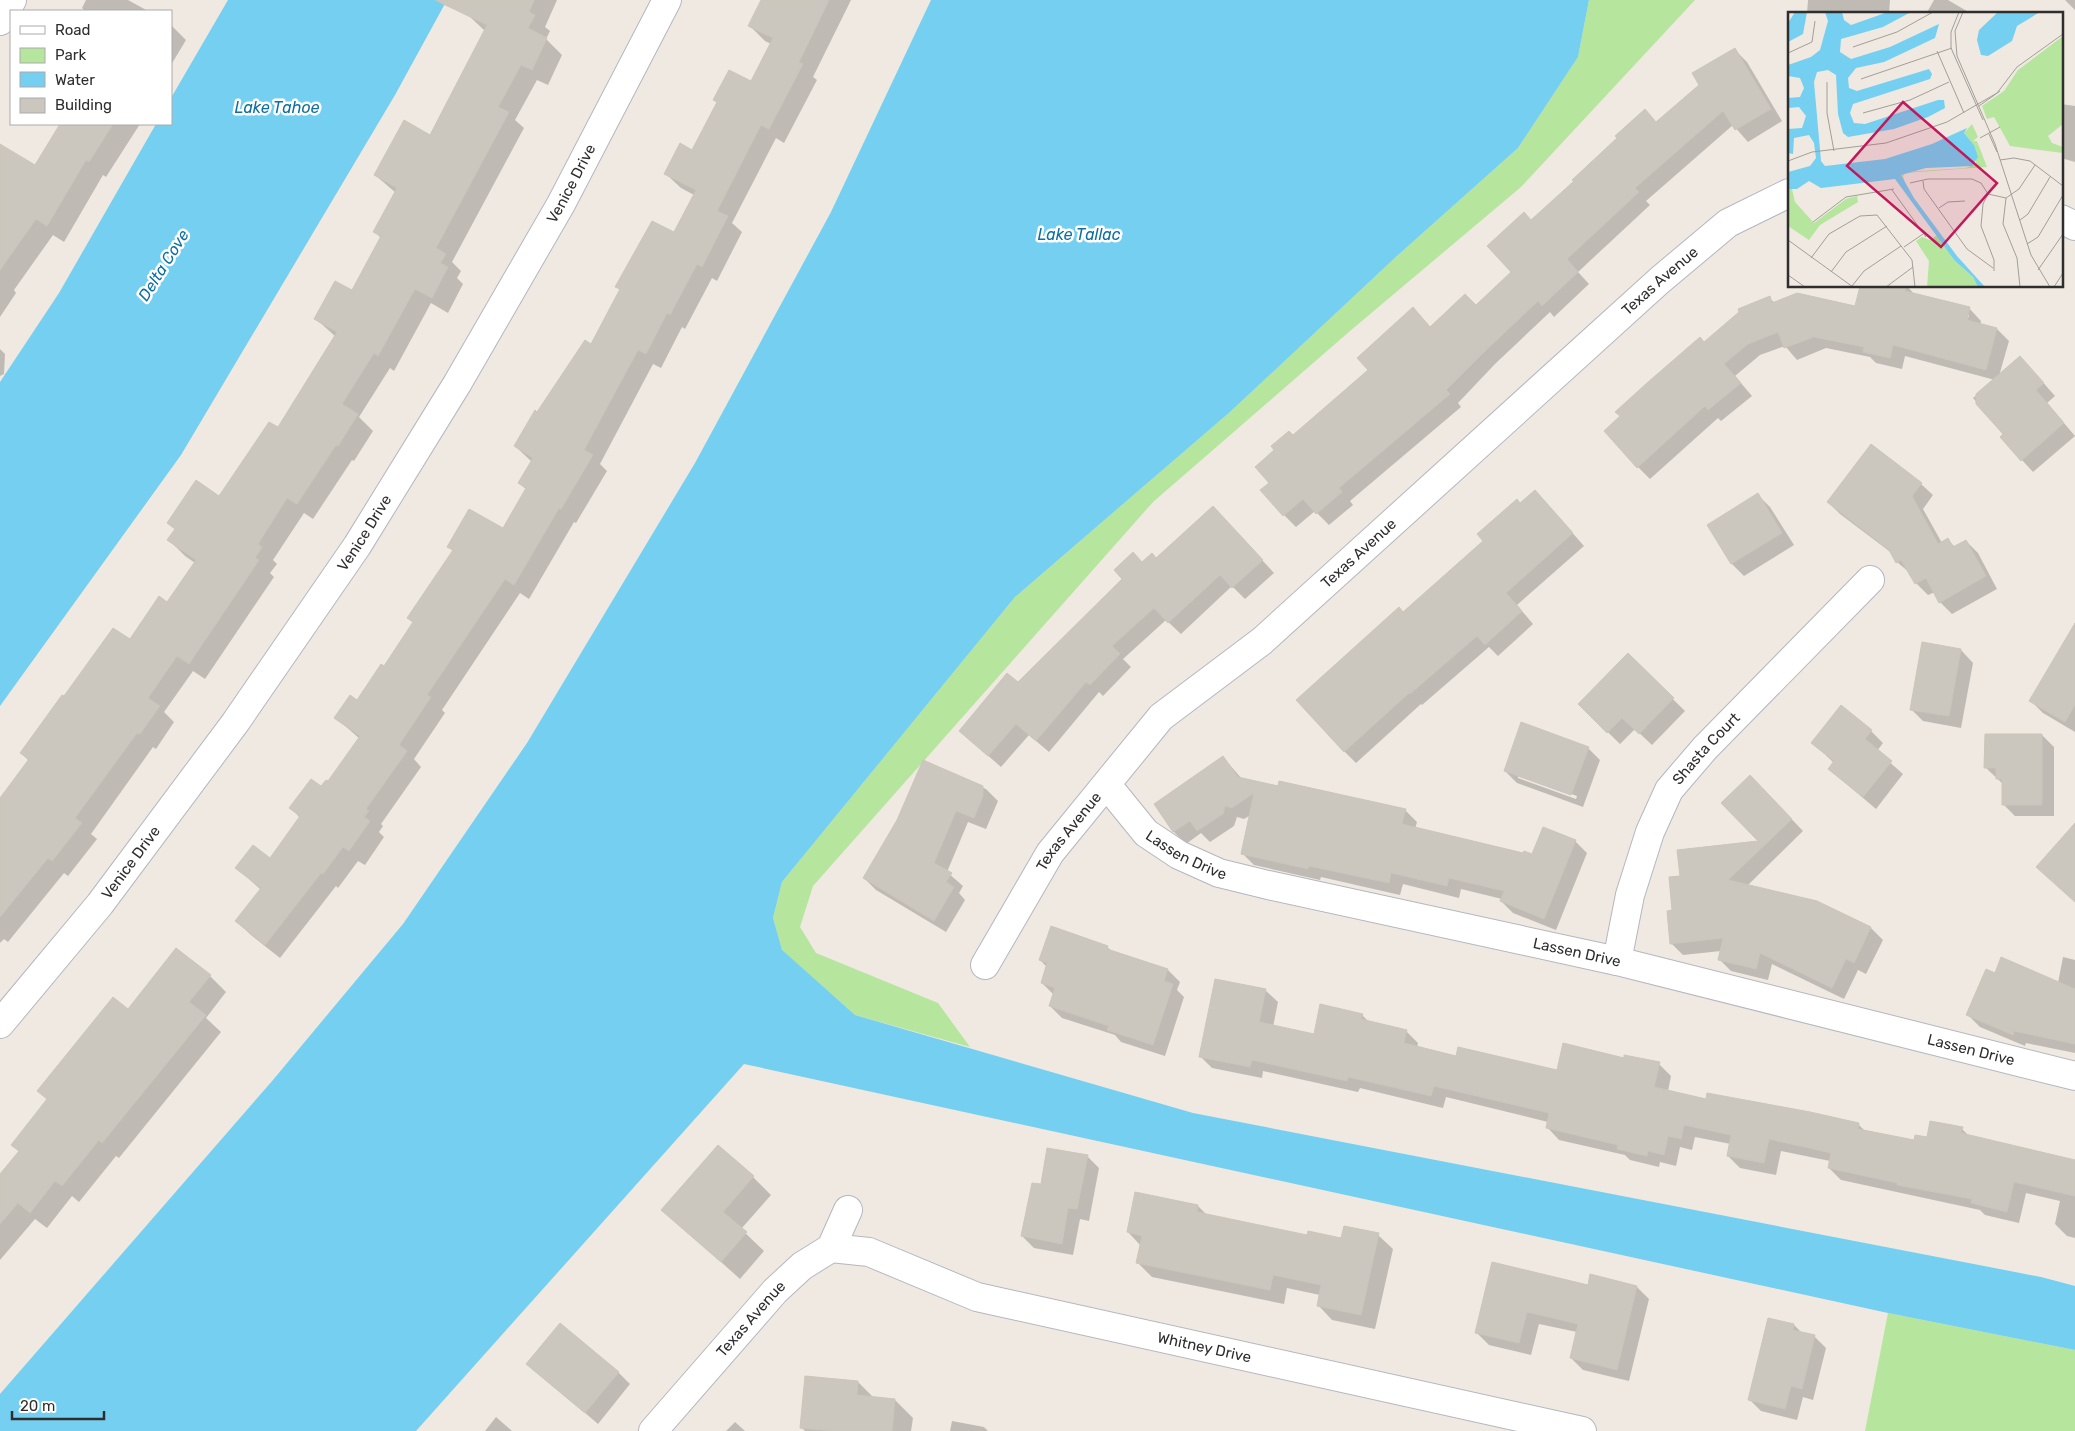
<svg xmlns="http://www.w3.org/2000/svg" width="2075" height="1431" font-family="Rubik,sans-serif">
<rect width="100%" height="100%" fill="#efe9e1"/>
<!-- green -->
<path fill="#b6e59e" d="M1589 0H1695L1521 187 1350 331 1153 502 813 886 800 927 816 953 938 1003 970 1047 855 1015 782 951 773 918 782 882 1015 597 1230 412 1397 256 1518 148 1578 57Z
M1888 1313 2075 1350V1431H1865Z"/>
<!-- water -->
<path fill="#75cff0" d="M228 0H447L395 95 181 455 0 706V382L59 293 156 124H171V98Z
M931 0H1589L1578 57 1518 148 1397 256 1230 412 1015 597 782 882 773 918 782 950 855 1015 1193 1113 2041 1277 2075 1286V1350L1888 1313 744 1064 416 1431H0V1394L273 1080 403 924 527 743 695 463 831 212Z"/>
<!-- shadow -->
<path fill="#0003" fill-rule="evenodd" d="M86 0H128L148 11H85L82 8Z
M474 0H557L545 27 550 31 546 39 562 55 548 85 537 80 515 120 524 128 452 262 461 271 457 278 463 284 448 313 431 303 394 371 390 368 359 417 373 431 354 461 352 460 313 519 304 513 273 560 277 564 270 573 274 577 205 679 193 671 164 712 174 722 156 749 153 747 91 834 97 839 68 876 64 873 8 942 4 939 0 943V817L29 761 21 753 65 698 130 641 168 604 195 563 185 556 169 540 176 530 169 523 220 498 278 429 336 337 316 319 352 292 381 238 375 232 396 193 375 175 431 136 485 31 467 14Z
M763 0H851L813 77 817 80 784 143 776 138 732 223 742 232 717 281 712 278 685 329 682 327 661 368 653 364 600 464 607 471 576 523 574 522 529 599 520 593 442 710 445 713 414 759 421 767 381 824 383 826 379 832 384 837 365 865 358 861 338 888 336 886 280 958 251 935 236 921 261 890 237 868 270 860 300 818 291 808 328 783 360 739 336 718 357 702 384 668 414 623 408 618 454 551 449 547 504 530 527 490 519 483 532 462 515 446 538 413 591 346 620 290 617 287 674 234 694 195 681 188 666 174 693 152 751 83 771 44 765 41 750 26Z
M1808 0H1890L1889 14H1807Z
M1934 0H1948L1972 14H1926Z
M2065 0H2075V10Z
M171 25 186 40 171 65Z
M1735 50 1747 62 1782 121 1748 142 1733 125 1646 201 1650 205 1578 272 1589 284 1554 317 1550 312 1495 364 1458 403 1461 407 1350 501 1353 505 1329 525 1315 511 1296 527 1284 515 1270 483 1293 437 1370 371 1413 309 1431 328 1476 307 1513 272 1531 221 1657 123 1700 85Z
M2061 104 2075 106V162L2061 158Z
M62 124H140L106 177 103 175 64 242 53 235 14 290 16 293 0 317V147L35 166Z
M1869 286H1907L1915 295 1969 308 1981 321 1980 325 1997 329 2009 341 1999 376 2032 370 2055 396 2047 403 2075 436 2033 472 2022 460 2005 435 1973 398 1995 380 1905 356 1902 369 1876 363 1870 357 1826 348 1797 360 1785 346 1760 355 1735 376 1752 396 1721 421 1718 418 1650 479 1638 467 1704 343 1769 298 1775 303 1856 307ZM1967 315H1969L1966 326Z
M0 349 5 354 4 374 0 376Z
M1921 484 1933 495 1923 509 1942 543 1948 540 1955 547 1966 541 1978 553 1997 589 1952 614 1940 602 1935 592 1928 595 1916 583 1910 573 1897 562 1893 554 1840 514 1828 502Z
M1758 495 1770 507 1794 545 1744 576 1732 564 1708 525Z
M1521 504H1547L1584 546 1517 605 1533 624 1498 656 1489 647 1422 705 1421 704 1356 763 1344 751 1403 613 1485 541Z
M1225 520 1274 573 1245 599 1232 586 1181 634 1166 620 1123 659 1131 667 1103 696 1099 692 1049 752 1029 735 1001 767 960 731 1018 684 1143 564 1157 560Z
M2075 648V732L2043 713 2031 701Z
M1961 650 1973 663 1961 728 1923 721 1911 709Z
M1628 655 1685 711 1652 745 1635 729 1620 744 1579 704Z
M1871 731 1883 743 1877 751 1903 774 1876 809 1829 769 1834 763 1813 743Z
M2042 735 2054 747V816H2015L2003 804V784L1986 768Z
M1588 748 1600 760 1583 807 1517 783 1505 771ZM1518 775 1577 796 1576 799 1518 778Z
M1223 757 1242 779 1405 810 1417 822 1415 829 1533 855 1575 841 1587 853 1556 930 1513 913 1501 901 1502 899 1461 889 1459 898 1403 884 1400 895 1321 877 1320 880 1254 865 1242 853 1251 815 1244 819 1237 817 1234 826 1210 842 1201 833 1186 844 1174 832 1155 804Z
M924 762 986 789 998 801 986 829 968 822 947 872 963 886 959 893 965 900 946 932 876 890 864 878 898 821Z
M1762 788 1803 831 1747 886 1817 903 1871 928 1883 940 1866 974 1858 970 1844 999 1772 964 1768 980 1731 971 1719 959 1721 951 1683 955 1671 943 1673 911 1681 877 1760 842Z
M1107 947 1114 953 1168 970 1180 982 1177 990 1184 997 1165 1056 1121 1042 1115 1035 1062 1018 1050 1006 1054 995 1042 983 1047 967 1040 960Z
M2063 957 2075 960V1053L2026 1043 2025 1046 1980 1027 1968 1015 1996 975 2058 983Z
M210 976 226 992 206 1018 221 1032 119 1158 116 1156 79 1202 72 1196 47 1228 35 1219 0 1260V1176L20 1152 12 1145 48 1100 39 1091Z
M1265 990 1278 1002 1273 1027 1315 1035 1362 1015 1370 1023 1406 1031 1418 1043 1417 1048 1457 1057 1557 1072 1625 1060 1659 1064 1671 1076 1668 1091 1707 1100 1858 1124 1866 1132 1915 1142 1962 1129 1970 1137 2075 1161V1238L2067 1236 2055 1224 2060 1201 2026 1193 2019 1223 1985 1215 1980 1210 1841 1180 1829 1168 1830 1161 1781 1151 1776 1175 1740 1168 1728 1156 1731 1144 1695 1137 1692 1150 1680 1147 1676 1166 1660 1162 1659 1167 1630 1160 1625 1155 1559 1140 1547 1127 1548 1122 1446 1097 1443 1108 1360 1088 1358 1092 1263 1071 1262 1078 1212 1068 1200 1056Z
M1087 1156 1099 1168 1089 1221 1080 1219 1073 1255 1034 1248 1022 1236 1042 1186Z
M753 1177 771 1195 741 1229 764 1251 740 1279 663 1210Z
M1198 1206 1207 1215 1308 1236 1342 1239 1378 1235 1393 1249 1375 1329 1332 1320 1318 1305 1320 1295 1287 1288 1284 1304 1152 1277 1138 1263 1141 1246 1128 1232Z
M1493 1264 1588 1287H1637L1649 1299 1629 1381 1583 1370 1571 1358 1577 1332 1539 1324 1531 1355 1489 1345 1477 1333Z
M1794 1325 1802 1333 1814 1336 1826 1348 1813 1400 1803 1397 1797 1420 1761 1411 1749 1399Z
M528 1364 619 1373 630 1384 598 1424Z
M858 1382 874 1398 895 1400 913 1418 911 1431H805L801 1427Z
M496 1417 512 1431H485Z
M952 1421 984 1427 988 1431H950Z
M735 1422 745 1431H726Z"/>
<!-- building -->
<path fill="#cbc7bf" stroke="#cbc5ba" d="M435 0H534L529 12 535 15 528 28 547 38 532 70 521 65 498 107 509 112 436 248 446 254 440 263 448 267 432 298 415 289 378 356 374 353 342 404 358 414 338 446 336 445 297 504 287 498 258 544 262 547 255 558 259 560 189 664 177 656 148 698 160 706 140 734 137 733 75 818 82 823 52 861 48 858 0 917V798L29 759 20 753 62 695 64 696 113 628 130 639 159 596 167 602 196 560 167 540 175 529 167 523 196 480 219 496 269 422 278 427 337 332 314 319 335 281 352 290 381 236 373 232 397 188 374 175 404 120 430 135 487 25Z
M761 0H829L799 62 803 64 769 129 761 125 717 211 728 216 702 267 697 264 670 315 667 313 646 354 638 350 584 450 593 455 561 509 559 508 514 585 505 579 427 695 431 697 399 745 407 751 366 809 369 811 364 817 370 821 349 851 343 847 323 874 321 873 265 945 235 921 261 888 235 868 253 845 270 858 300 816 289 808 311 779 321 786 326 780 328 781 360 736 334 718 350 695 357 700 381 664 384 666 413 622 407 618 453 550 447 547 469 509 503 528 526 488 518 483 533 458 514 446 535 410 537 412 585 340 591 344 620 289 615 287 652 221 674 232 696 190 664 174 680 143 692 150 717 102 713 100 729 70 751 81 773 38 748 26Z
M1735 48 1771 109 1735 130 1723 111 1635 188 1639 192 1567 259 1578 272 1542 306 1538 301 1483 353 1446 390 1450 394 1339 488 1342 492 1316 514 1303 499 1283 516 1260 490 1269 483 1255 467 1274 450 1271 446 1289 431 1293 435 1368 370 1357 358 1413 307 1430 327 1465 294 1476 305 1511 272 1487 246 1524 212 1531 220 1574 181 1572 180 1617 138 1615 136 1645 109 1656 122 1699 85 1692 73Z
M60 124H113L89 162 86 160 47 226 36 219 0 270V144L35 165Z
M1860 286H1906L1905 291 1970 307 1967 320 1997 328 1986 370 1893 345 1890 358 1863 352 1864 347 1814 337 1784 348 1778 332 1748 344 1724 364 1741 383 1708 410 1705 406 1637 468 1604 431 1620 416 1615 412 1647 383 1700 337 1704 342 1739 312 1738 309 1770 296 1772 303 1797 293 1855 306Z
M2020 356 2044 383 2036 390 2064 423 2021 461 2000 437 2003 434 1976 404V394Z
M1871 444 1922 483 1912 496 1938 544 1948 538 1953 547 1966 540 1986 576 1939 603 1926 578 1915 584 1901 560 1896 563 1889 550 1827 502Z
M1535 490 1573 533 1506 593 1522 611 1485 645 1477 636 1410 694 1409 693 1344 752 1296 700 1399 607 1403 612 1483 541 1477 534 1517 499 1520 503Z
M1758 493 1782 533 1731 564 1707 525Z
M1213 506 1263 560 1232 588 1220 575 1168 623 1154 608 1112 646 1120 654 1090 685 1086 682 1036 741 1016 724 988 756 959 731 1007 673 1018 682 1122 579 1114 570 1133 552 1142 562 1152 553 1156 558Z
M2075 623V705L2065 722 2029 701Z
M1922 642 1961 649 1949 716 1910 710Z
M1628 653 1674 698 1639 734 1622 718 1607 733 1578 704Z
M1841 705 1872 730 1865 739 1892 761 1863 797 1828 769 1834 761 1811 743Z
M1521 722 1589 747 1571 795 1504 771Z
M1985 734H2042V805H2002V779H1996V768H1984Z
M1223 756 1238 777 1278 786 1279 781 1406 809 1402 824 1523 853 1524 851 1532 854 1543 827 1576 840 1544 919 1500 901 1504 891 1449 878 1447 886 1391 873 1389 883 1309 866 1308 869 1241 854 1254 793 1232 808 1225 806 1223 814 1197 831 1190 821 1173 832 1154 804Z
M923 760 983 786V796L974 818 956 811 934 863 952 873 946 882 954 887 934 921 863 878 897 820Z
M1750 775 1792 819 1728 880 1817 901 1871 927 1854 963 1846 959 1832 988 1760 953 1756 969 1718 960 1723 938 1670 944 1667 911 1672 910 1669 877 1680 876 1677 850 1758 841 1721 803Z
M2075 823V902L2036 867Z
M1051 926 1108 946 1107 949 1168 969 1164 981 1173 984 1153 1045 1107 1030 1109 1026 1049 1006 1055 988 1041 983 1047 963 1039 960Z
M176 948 211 975 189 1002 206 1015 102 1143 99 1140 62 1186 55 1181 30 1213 18 1203 0 1224V1174L19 1151 11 1145 47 1099 37 1091 113 997 128 1009Z
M2001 957 2075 989V1044L2014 1031 2013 1035 1966 1015 1986 969 1995 973Z
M1215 979 1266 989 1259 1022 1314 1034 1320 1004 1363 1014 1361 1019 1407 1030 1404 1043 1456 1056 1458 1047 1557 1070 1563 1043 1624 1058V1055L1660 1062 1654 1087 1706 1099 1707 1093 1810 1112 1859 1123 1858 1129 1914 1140 1915 1135 1927 1137 1930 1121 1963 1127 1961 1133 2075 1160V1196L2014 1182 2007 1212 1971 1203 1972 1199 1897 1185V1183L1828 1168 1831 1153 1769 1139 1764 1163 1727 1156 1731 1135 1684 1125 1681 1139 1668 1136 1664 1155 1648 1151 1647 1156 1617 1149 1618 1145 1546 1128 1549 1113 1434 1086 1431 1096 1348 1077 1347 1081 1252 1060 1250 1067 1199 1057Z
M718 1145 754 1176 723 1212 747 1232 721 1262 661 1210Z
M1047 1148 1088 1155 1077 1209 1068 1208 1062 1244 1021 1236 1032 1183 1041 1184Z
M1135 1192 1198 1205 1197 1212 1307 1235 1308 1231 1341 1238 1344 1226 1379 1233 1361 1315 1317 1306 1321 1285 1273 1275 1270 1290 1136 1263 1142 1236 1127 1232Z
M1492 1262 1588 1285 1590 1274 1637 1286 1617 1370 1570 1358 1578 1324 1527 1312 1519 1343 1475 1333Z
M1768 1318 1794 1324 1793 1330 1815 1335 1802 1389 1791 1386 1785 1409 1748 1400Z
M560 1323 619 1372 585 1413 526 1364Z
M805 1376 858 1381 857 1395 895 1399 892 1431H836L800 1428Z"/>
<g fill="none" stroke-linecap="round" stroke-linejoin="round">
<defs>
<g id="minor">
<path d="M0 21 12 0"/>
<path d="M2061 219 2075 226"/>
<path id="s1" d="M1107 785 1146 833 1179 855 1219 873 1268 885 1617 961 2075 1076"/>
<path id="s2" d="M1617 961 1630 895 1650 832 1669 790 1705 748 1870 580"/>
<path id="s3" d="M985 965 1050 853 1161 717 1262 641 1660 280 1728 223 1789 193"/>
<path id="s4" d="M0 1024 100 904 235 723 357 546 457 384 561 204 667 0"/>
<path id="s5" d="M831 1248 869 1252 977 1297 1582 1431"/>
<path id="s6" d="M653 1431 775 1291 802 1266 831 1248 848 1210"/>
</g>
</defs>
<!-- minor casing -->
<use href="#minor" stroke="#b4b7c1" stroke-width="30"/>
<!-- minor -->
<use href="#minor" stroke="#fff" stroke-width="28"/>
</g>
<g text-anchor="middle" stroke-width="5" stroke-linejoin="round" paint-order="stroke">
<!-- street labels -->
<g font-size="15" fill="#2e2e2e" stroke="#fff">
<text dy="5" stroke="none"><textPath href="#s4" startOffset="1018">Venice Drive</textPath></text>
<text dy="5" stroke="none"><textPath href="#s3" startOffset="968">Texas Avenue</textPath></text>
<text dy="5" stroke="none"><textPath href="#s4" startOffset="612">Venice Drive</textPath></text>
<text dy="5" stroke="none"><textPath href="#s3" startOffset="562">Texas Avenue</textPath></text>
<text dy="5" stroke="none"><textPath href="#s2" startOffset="235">Shasta Court</textPath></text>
<text dy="5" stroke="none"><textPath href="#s3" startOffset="158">Texas Avenue</textPath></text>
<text dy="5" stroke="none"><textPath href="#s1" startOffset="108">Lassen Drive</textPath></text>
<text dy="5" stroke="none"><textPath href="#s4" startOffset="208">Venice Drive</textPath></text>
<text dy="5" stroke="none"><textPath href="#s1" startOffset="512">Lassen Drive</textPath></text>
<text dy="5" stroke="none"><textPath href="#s1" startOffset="918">Lassen Drive</textPath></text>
<text dy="5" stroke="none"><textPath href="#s6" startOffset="149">Texas Avenue</textPath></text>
<text dy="5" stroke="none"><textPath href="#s5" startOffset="388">Whitney Drive</textPath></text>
</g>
<!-- water labels -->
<g font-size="16" font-style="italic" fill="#0d6fa3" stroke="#fff">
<text x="277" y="113">Lake Tahoe</text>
<text x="1079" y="240">Lake Tallac</text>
<text transform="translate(163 265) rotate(-58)" y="6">Delta Cove</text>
</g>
</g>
<!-- overview -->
<g transform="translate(1788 12)">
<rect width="275" height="275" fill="#efe9e1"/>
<path d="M275 24V112L260 124 264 131 275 135V141L222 134 206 105 199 107 194 94 216 79 230 58ZM184 112 190 125 185 129H189L199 155 117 161 115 164 118 175 114 169 113 163 116 160 178 156 188 151 186 133 176 121ZM0 177H4L7 190 26 211 58 187 69 184 70 190 32 213 21 228 0 214ZM149 223 167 249 185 265 190 275H139L141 249 128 229 134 225 142 228Z" fill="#b6e59e"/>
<path d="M7 0H19L15 22 0 30V11ZM37 0H54L56 8 63 13 100 0H123L95 15 53 27 52 40 63 47 102 35 151 12 147 26 96 50 68 56 60 66 61 76 69 79 141 57 144 62 142 67 65 92 62 101 66 111 77 112 150 88H156L157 96 140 105 106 117 60 125 55 121 50 102 48 63 40 58 29 60 26 70 33 149 37 154 97 147 144 132 179 116 176 121 186 133 190 145 184 154 138 156 113 163 126 186 169 244 197 275H190L185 265 167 249 107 167 33 176 21 169 9 177H0V160L22 154 28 146 26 131 21 123 6 126 5 142 0 141V117L14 116 18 104 11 95 0 96V86L12 85 16 76 12 66 0 64V53L23 45 32 38 40 9ZM210 0H252L229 14 224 29 200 44 193 43 189 28 191 18Z" fill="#75cff0"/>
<path fill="none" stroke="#a29e99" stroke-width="1" d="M171 0 163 20V36L195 108M175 0 167 19 169 44 207 132 243 243 262 275M65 35 109 20 145 0M149 39 176 101M0 41 24 30 27 9M73 67 164 36M39 70V101L46 139M191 94 212 79M75 101 122 88 161 70M201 122 209 140M192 126 212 115M212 148 226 146 242 149 275 174M0 149 24 140 98 131 159 110 209 81 229 55 275 22M135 169 136 177 179 237 205 256M122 171 140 167H184L193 171 200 182 218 186 231 177 247 153M104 178 138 225M200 182 195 192 193 214 206 248V259M218 186 215 212 229 246 232 275M151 196 160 190 177 189M232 208 240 202 262 165M25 210 58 185 106 177M0 228 65 275M239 232 250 225 275 183M116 235 135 222M23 246 41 222 72 204 89 203 124 248 127 275M250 258 275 222M43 260 58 240 99 214M0 263 17 275M64 274 76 259 113 234M98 275 125 255M266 275 275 261"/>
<path fill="#c2185b" fill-opacity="0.15" stroke="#c2185b" stroke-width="2.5" d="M115 90 209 171 153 235 59 154Z"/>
<rect width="275" height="275" fill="none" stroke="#2e2e2e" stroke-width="2.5"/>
</g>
<!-- legend -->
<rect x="10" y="10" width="162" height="115" fill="#ffffff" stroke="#ababab"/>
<rect x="20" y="26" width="25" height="8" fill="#ffffff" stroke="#ababab"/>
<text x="55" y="35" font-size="15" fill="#2e2e2e">Road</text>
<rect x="20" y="48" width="25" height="15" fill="#b6e59e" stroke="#ababab"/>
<text x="55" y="60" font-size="15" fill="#2e2e2e">Park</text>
<rect x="20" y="72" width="25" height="15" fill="#75cff0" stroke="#ababab"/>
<text x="55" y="85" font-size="15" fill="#2e2e2e">Water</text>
<rect x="20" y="98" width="25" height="15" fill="#cbc7bf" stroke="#ababab"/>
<text x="55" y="110" font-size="15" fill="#2e2e2e">Building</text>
<!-- scale -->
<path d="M12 1411v8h92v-8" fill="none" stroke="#2e2e2e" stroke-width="2.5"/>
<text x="20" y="1411" font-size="15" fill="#2e2e2e" stroke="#ffffff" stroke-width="4" paint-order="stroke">20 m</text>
</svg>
